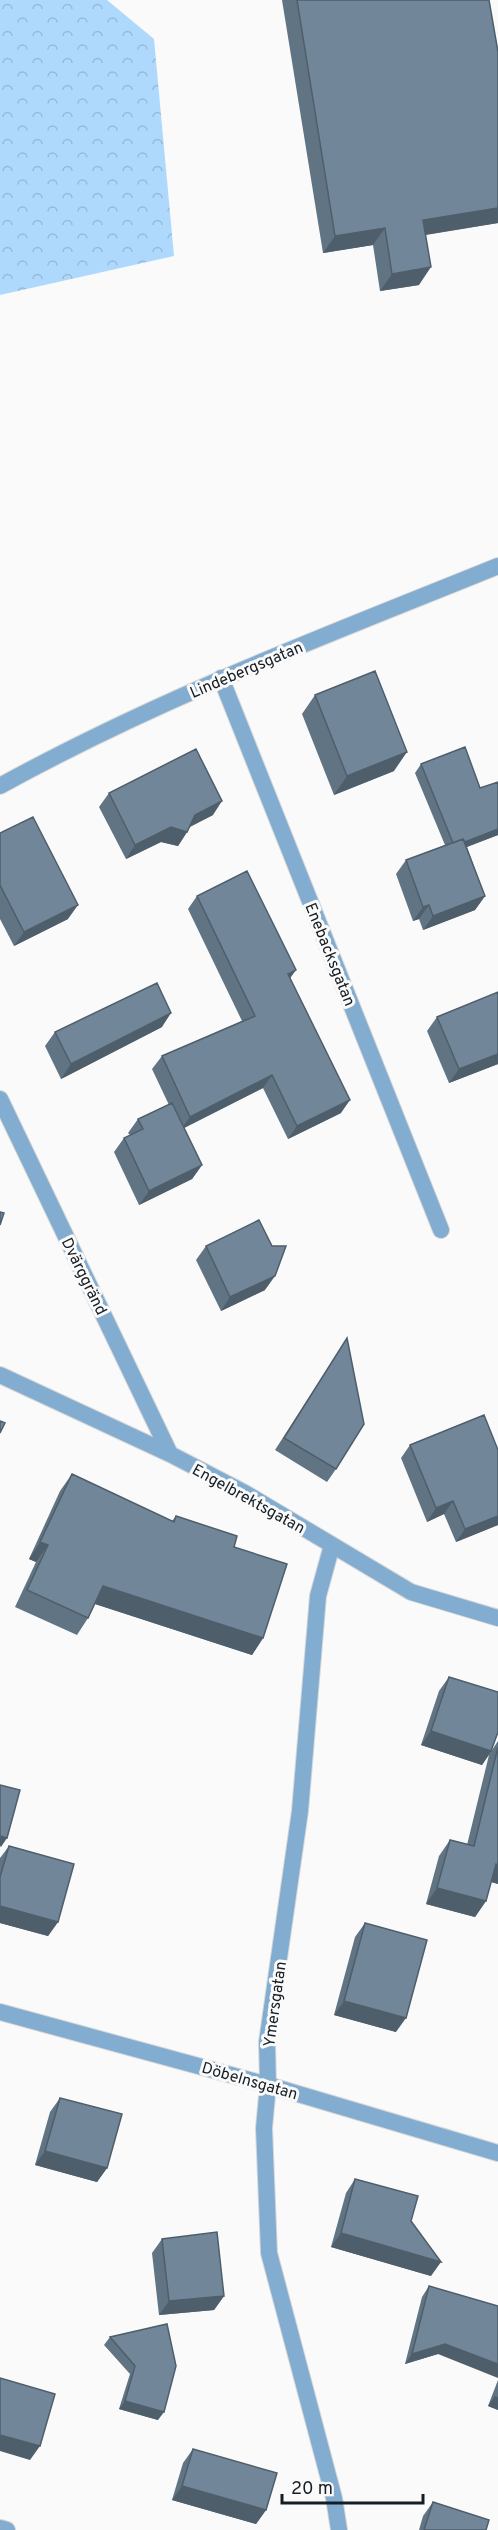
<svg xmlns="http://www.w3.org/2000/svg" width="498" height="2530" font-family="Overpass,sans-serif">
<defs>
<pattern id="forest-crowns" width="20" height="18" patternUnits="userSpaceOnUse" patternTransform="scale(1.5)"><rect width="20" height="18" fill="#afd9fc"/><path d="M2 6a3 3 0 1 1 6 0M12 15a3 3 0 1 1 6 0" fill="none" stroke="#96bad8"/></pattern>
</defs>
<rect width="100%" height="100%" fill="#fafafa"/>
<!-- forest -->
<path fill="url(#forest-crowns)" d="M0 0H107L154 39 174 256 0 295Z"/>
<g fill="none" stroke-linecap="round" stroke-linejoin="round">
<defs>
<path id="minor" d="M221 678 441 1230
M0 786C159 698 330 634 498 566
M0 1099 170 1454
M0 1375 170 1454 245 1493 411 1592 498 1618
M332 1545 318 1596 300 1811 267 2042 268 2085 264 2128 269 2253 334 2498 339 2530
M0 2528 7 2530"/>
<path id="tertiary" d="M0 2012 268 2085 498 2153"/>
</defs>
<!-- minor casing -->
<use href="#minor" stroke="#d6d7d8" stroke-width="18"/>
<!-- tertiary casing -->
<use href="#tertiary" stroke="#d6d7d8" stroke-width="18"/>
<!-- minor -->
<use href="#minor" stroke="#82add0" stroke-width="16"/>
<!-- tertiary -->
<use href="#tertiary" stroke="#82add0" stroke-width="16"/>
</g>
<!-- wall -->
<path fill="#617484" d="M282 0H489L498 223 426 235 419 285 380 291 373 245 323 253Z
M315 695 394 771 334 795 302 714Z
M421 764 498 835 467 847 485 896 475 910 423 930 419 919 413 921 396 874 406 860 445 845 415 773Z
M109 793 213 815 190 827 187 832 178 846 161 842 126 859 99 807Z
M0 833 68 919 14 946 0 919Z
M197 896 290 979 341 1113 288 1139 263 1088 184 1128 202 1165 192 1179 139 1205 114 1152 124 1138 130 1135 128 1133 138 1119 169 1105 152 1069 162 1056 242 1021 188 909Z
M437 1017 498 1064 449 1083 427 1031Z
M162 1027 61 1079 45 1046 55 1032Z
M206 1246 265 1290 221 1311 196 1260Z
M347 1338 336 1469 327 1482 275 1450Z
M410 1445 498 1525 456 1542 444 1514 427 1522 401 1458Z
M72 1474 172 1521 176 1516 234 1547 263 1638 252 1655 95 1604 88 1618 77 1635 15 1607 36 1562 29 1559 60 1491Z
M449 1677 492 1750 498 1741V1884L491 1882 486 1901 475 1917 426 1904 439 1856 450 1840 467 1845 489 1755 482 1765 421 1745 439 1691Z
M9 1846 58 1922 48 1936 0 1923V1858Z
M365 1923 396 2032 334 2015 355 1937Z
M60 2098 107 2168 97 2182 35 2165 50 2112Z
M355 2179 411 2221 431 2276 331 2247 346 2193Z
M162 2239 224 2296 214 2310 159 2315 152 2253Z
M429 2286 438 2354 405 2364 422 2297Z
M167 2324 158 2420 119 2409 130 2374 104 2345 110 2337Z
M498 2380V2410L488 2406Z
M193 2449 266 2510 256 2524 172 2500 183 2463Z
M433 2502 486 2530H419L423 2516Z"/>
<!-- shaded-wall -->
<path fill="#4f5e6b" d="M498 208V223L411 237 423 220Z
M385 228 373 245 323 253 335 236Z
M431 267 419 285 380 291 392 274Z
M407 752 394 771 334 795 347 776Z
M222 801 213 815 185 829 195 815Z
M171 827 187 832 178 846 161 842 126 859 135 845Z
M498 829V835L448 854 454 846Z
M485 896 475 910 423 930 433 916Z
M78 905 68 919 14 946 24 932Z
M429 905 419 919 413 921 423 907Z
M296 970 286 984 288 974Z
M171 1013 162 1027 61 1079 71 1064Z
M498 1054V1064L449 1083 459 1069Z
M272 1075 263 1088 180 1130 190 1117Z
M350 1100 341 1113 288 1139 297 1126Z
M202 1165 192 1179 139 1205 149 1191Z
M275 1276 265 1290 221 1311 230 1297Z
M453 1501 444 1514 427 1522 436 1508Z
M498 1516V1525L456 1542 465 1529Z
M40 1542 48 1545 36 1562 29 1559Z
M103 1586 263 1638 252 1655 92 1603Z
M431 1731 491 1751 482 1765 421 1745Z
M0 1836 7 1838 1 1847 0 1846Z
M496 1864 498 1865V1884L485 1880Z
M437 1888 486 1901 475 1917 426 1904Z
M0 1906 58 1922 48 1936 0 1923Z
M344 2001 406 2018 396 2032 334 2015Z
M45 2151 107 2168 97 2182 35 2165Z
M341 2233 441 2262 431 2276 331 2247Z
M224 2296 214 2310 159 2315 169 2301Z
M445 2344 498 2364V2378L438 2354 405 2364 412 2354Z
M495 2396 498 2397V2410L488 2406Z
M125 2401 164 2412 158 2420 119 2409Z
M0 2435 40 2446 30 2460 0 2451Z
M182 2486 266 2510 256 2524 172 2500Z"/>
<!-- building -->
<path fill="#718799" stroke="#4f5e6b" stroke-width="1.5" d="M297 0H489L498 52V208L423 220 431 267 392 274 385 228 335 236Z
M375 671 407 752 347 776 315 695Z
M465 747 480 788 498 782V829L465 842 463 839 453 843 421 764Z
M196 749 222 801 195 815 187 832 171 827 135 845 109 793Z
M33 817 78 905 24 932 0 885V833Z
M463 839 485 896 433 916 429 905 423 907 406 860Z
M247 871 296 970 288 974 350 1100 297 1126 272 1075 190 1117 162 1056 255 1016 197 896Z
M157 983 171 1013 71 1064 55 1032Z
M498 992V1054L459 1069 437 1017Z
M172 1103 202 1165 149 1191 124 1138 143 1129 138 1119Z
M0 1212 4 1213 0 1225Z
M259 1220 272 1246H286L275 1276 230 1297 206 1246Z
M347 1338 364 1424 336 1469 284 1438Z
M484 1415 498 1450V1516L465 1529 453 1501 436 1508 410 1445Z
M0 1421 5 1423 0 1433Z
M72 1474 174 1522 176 1516 237 1536 234 1547 287 1564 263 1638 103 1586 88 1618 27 1590 48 1545 40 1542Z
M449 1677 498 1692V1732L491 1751 431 1731Z
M498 1747V1865L496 1864 486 1901 437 1888 450 1840 474 1846Z
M0 1785 20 1790 7 1838 0 1836Z
M9 1846 74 1864 58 1922 0 1906V1877Z
M365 1923 427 1940 406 2018 344 2001Z
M60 2098 122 2114 107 2168 45 2151Z
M355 2179 418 2196 411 2221 441 2262 341 2233Z
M217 2232 224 2296 169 2301 162 2239Z
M429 2286 498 2306V2364L445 2344 412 2354Z
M167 2324 176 2366 164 2412 125 2401 135 2366 110 2337Z
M0 2378 55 2394 40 2446 0 2435Z
M193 2449 277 2473 266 2510 182 2486Z
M433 2502 489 2520 486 2530H424Z"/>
<g text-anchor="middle" stroke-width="6" stroke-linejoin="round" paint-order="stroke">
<!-- street labels -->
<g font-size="16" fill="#161e25" stroke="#fafafa">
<text transform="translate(246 669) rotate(-23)" y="6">Lindebergsgatan</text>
<text transform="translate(331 954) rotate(68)" y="6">Enebacksgatan</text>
<text transform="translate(85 1276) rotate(64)" y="6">Dvärggränd</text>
<text transform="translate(249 1498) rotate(29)" y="6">Engelbrektsgatan</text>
<text transform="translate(274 2004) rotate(-82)" y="6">Ymersgatan</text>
<text transform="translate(250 2080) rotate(16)" y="6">Döbelnsgatan</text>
</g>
</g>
<!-- scale -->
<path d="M282 2494v9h141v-9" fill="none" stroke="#161e25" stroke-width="3"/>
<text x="291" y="2494" font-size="18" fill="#161e25" stroke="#fafafa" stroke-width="4.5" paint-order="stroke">20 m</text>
</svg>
